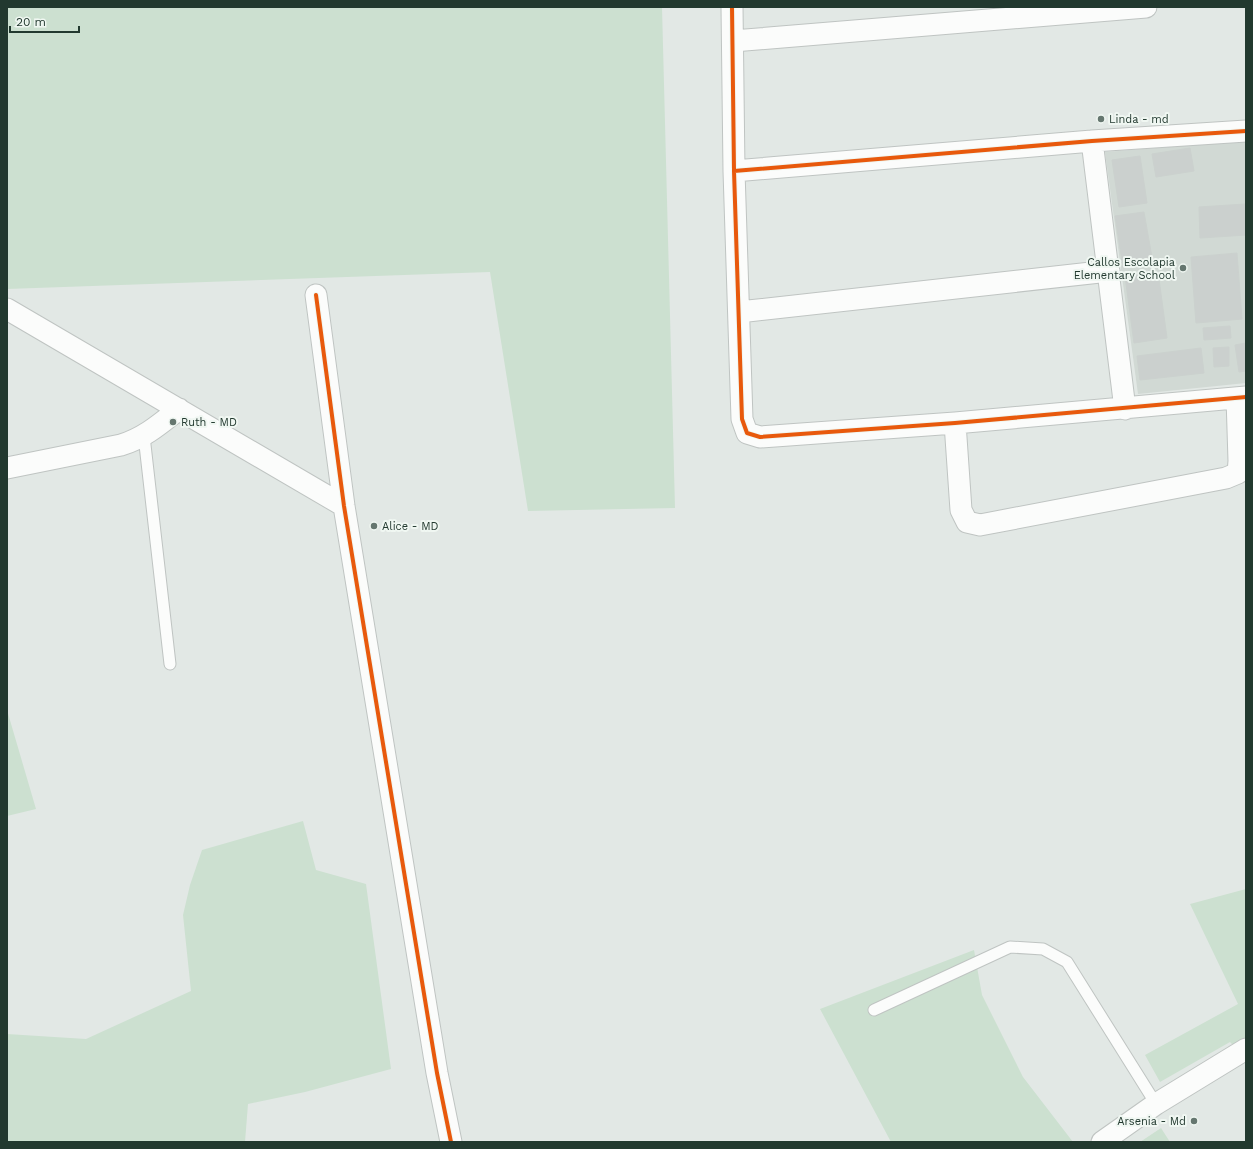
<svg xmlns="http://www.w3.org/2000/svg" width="1253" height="1149" font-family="'Work Sans',sans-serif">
<rect width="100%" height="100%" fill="#e2e8e5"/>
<!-- built -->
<path fill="#d1d9d4" d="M1246 141V383L1138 394 1105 152Z"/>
<!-- green -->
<path fill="#cce0d0" d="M7 7H662L675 508 528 511 490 272 7 289Z
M7 710 36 809 7 816Z
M303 821 316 870 366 884 391 1069 305 1092 248 1104 245 1142H7V1034L86 1039 191 991 183 915 190 885 202 850Z
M1246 889V1059L1230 1042 1160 1082 1145 1055 1238 1004 1190 904Z
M974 950 982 995 1023 1077 1073 1142H891L820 1009Z
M1161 1128 1170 1142H1140Z"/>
<!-- building -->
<path fill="#cbd0ce" stroke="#cbd1ce" d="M1190 148 1194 171 1156 177 1152 154Z
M1140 156 1147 203 1119 207 1112 160Z
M1246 204V235L1200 238 1199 207Z
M1144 212 1153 263 1123 268 1115 216Z
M1237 253 1242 319 1196 323 1191 257Z
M1158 272 1167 338 1134 343 1125 276Z
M1230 326 1231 338 1204 340 1203 328Z
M1246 343V371L1239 372 1235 345Z
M1229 347V366L1214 367 1213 348Z
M1201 348 1204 373 1140 380 1137 356Z"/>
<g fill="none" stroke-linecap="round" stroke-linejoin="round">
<defs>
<path id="lane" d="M144 436 170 664
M874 1010 1010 947 1043 949 1067 962 1156 1104"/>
<path id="street" d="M732 7 734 171 742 419 747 433 760 437 955 423 1246 397
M733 41 1146 7
M1092 141 1125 409
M734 171 1092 141 1246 131
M316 295 344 506 437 1073 451 1142
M7 309 344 506
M739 312 1109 271
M955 423 961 510 967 522 980 525 1226 478 1238 473 1239 461 1237 398
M7 468 121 445C144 438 160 424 179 409
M1102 1142 1156 1104 1246 1049"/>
</defs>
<!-- lane casing -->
<use href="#lane" stroke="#bfc4c2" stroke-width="13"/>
<!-- street casing -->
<use href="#street" stroke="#bfc4c2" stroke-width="23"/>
<!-- lane -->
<use href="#lane" stroke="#fbfcfb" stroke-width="11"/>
<!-- street -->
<use href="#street" stroke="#fbfcfb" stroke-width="21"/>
<defs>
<path id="cycleway" d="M732 7 734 171 742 419 747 433 760 437 955 423 1246 397
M734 171 1092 141 1246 131
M316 295 344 506 437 1073 451 1142"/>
</defs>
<!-- cycleway casing -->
<use href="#cycleway" stroke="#f0f7f2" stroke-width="6"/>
<!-- cycleway -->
<use href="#cycleway" stroke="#e8590c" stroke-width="4"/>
</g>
<!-- markers -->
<g fill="#65766f" stroke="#f0f7f2" stroke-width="1.5">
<circle cx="1101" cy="119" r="4"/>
<circle cx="1183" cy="268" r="4"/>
<circle cx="173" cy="422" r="4"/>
<circle cx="374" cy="526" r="4"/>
<circle cx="1194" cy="1121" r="4"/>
</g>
<g text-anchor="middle" stroke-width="4" stroke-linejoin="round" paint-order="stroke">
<!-- poi labels -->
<g font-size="11" fill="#22392f" stroke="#f0f7f2" text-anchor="start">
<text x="1109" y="123">Linda - md</text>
<text x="1175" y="266" text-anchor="end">Callos Escolapia<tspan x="1175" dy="13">Elementary School</tspan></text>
<text x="181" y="426">Ruth - MD</text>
<text x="382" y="530">Alice - MD</text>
<text x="1186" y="1125" text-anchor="end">Arsenia - Md</text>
</g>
</g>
<!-- border -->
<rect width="1253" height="1149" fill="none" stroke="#22392f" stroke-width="16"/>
<!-- scale -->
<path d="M10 26v6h69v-6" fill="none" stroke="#22392f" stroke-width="2"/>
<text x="16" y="26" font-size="12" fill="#22392f" stroke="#f0f7f2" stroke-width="3" paint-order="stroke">20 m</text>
</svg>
